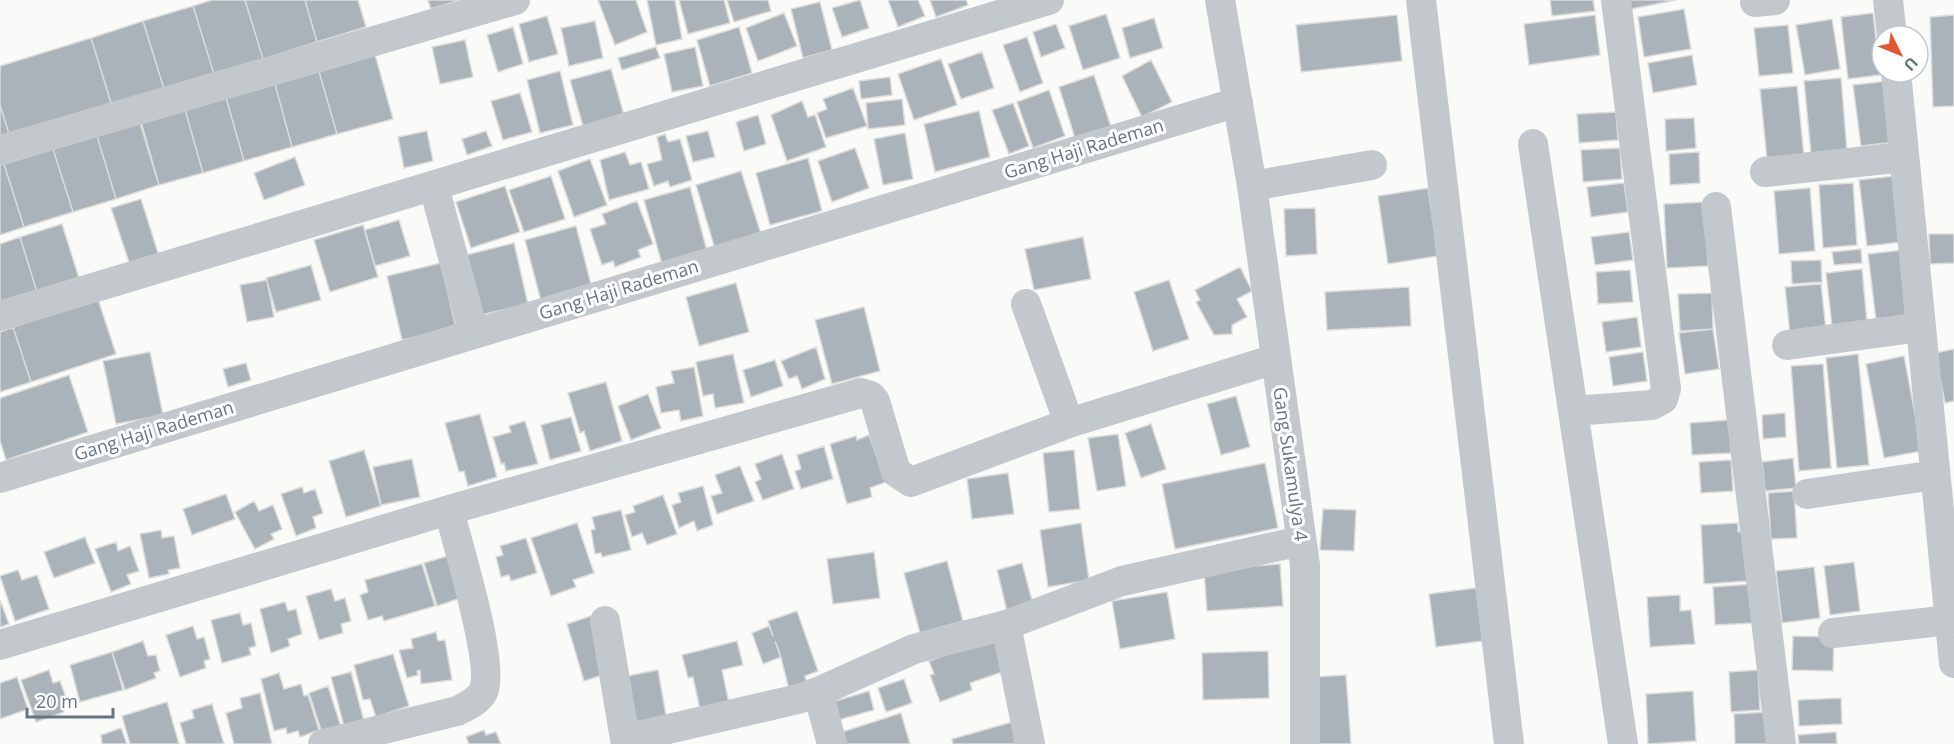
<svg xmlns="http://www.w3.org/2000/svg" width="1954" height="744" font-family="'Open Sans',sans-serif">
<rect width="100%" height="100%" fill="#fafaf8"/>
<!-- building -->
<path fill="#aab3b9" stroke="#dcdcda" stroke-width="1.5" d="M212 0H245L263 59 214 74 193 6Z
M245 0H305L317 42 263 59Z
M305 0H358L366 27 317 42Z
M428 0H460L431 9Z
M598 0H636L647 32 615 45Z
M647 0H675L682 39 656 45Z
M679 0H724L730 23 688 34Z
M727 0H768L771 11 734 22Z
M860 0 869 28 842 37 832 8Z
M888 0H918L925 16 898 27Z
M930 0H966L968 5 936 17Z
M1550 0H1593L1595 11 1552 16Z
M1629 0H1676L1631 9Z
M820 2 832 50 803 58 791 9Z
M193 6 214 74 164 89 143 21Z
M1684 9 1691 49 1644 57 1638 17Z
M784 13 797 46 758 61 746 28Z
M1873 13 1880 75 1848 79 1841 17Z
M1106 14 1120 58 1083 70 1069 26Z
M1397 15 1402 61 1301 72 1296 25Z
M1595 15 1600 55 1529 65 1524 24Z
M1954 15V106L1933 107 1930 17Z
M547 16 558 54 529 62 519 24Z
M1154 18 1163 48 1130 58 1122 28Z
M1832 19 1840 69 1805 75 1796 25Z
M143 21 164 89 112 106 91 38Z
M595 21 603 58 569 66 561 28Z
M1056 24 1065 48 1041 57 1033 32Z
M1788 25 1793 73 1759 76 1754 28Z
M513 27 523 64 498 72 487 35Z
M739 27 752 73 710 86 697 40Z
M1027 37 1043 83 1020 92 1003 45Z
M91 38 112 106 10 137 0 105V66Z
M465 40 473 77 440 84 432 47Z
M372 44 393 119 337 134 316 61Z
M656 47 660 58 622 70 618 58Z
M695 47 703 86 672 92 664 54Z
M982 52 994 88 961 99 948 64Z
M1692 55 1697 85 1653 93 1648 63Z
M941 59 957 105 914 120 898 74Z
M1151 60 1172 102 1142 117 1122 76Z
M316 61 337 134 292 147 272 73Z
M611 69 624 115 583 126 570 80Z
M560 71 573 125 540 133 527 80Z
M272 73 292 147 244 161 223 87Z
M1094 75 1111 127 1075 138 1059 87Z
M890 77 892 95 861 99 859 81Z
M1841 78 1847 151 1811 154 1804 81Z
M1888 81 1895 142 1861 146 1853 85Z
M1797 86 1804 156 1767 160 1760 89Z
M223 87 244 161 203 173 182 99Z
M853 88 867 126 826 138 817 113 827 109 823 99Z
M1049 90 1065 136 1033 148 1017 102Z
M520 93 532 132 503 140 491 101Z
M182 99 203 173 159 185 138 111Z
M902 99 905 125 868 129 866 103Z
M802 101 808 117 815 115 826 147 787 161 771 115Z
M1013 103 1029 146 1009 154 992 110Z
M0 105 10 137 0 140Z
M979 111 990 157 935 172 924 124Z
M1616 112 1618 140 1579 143 1577 114Z
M758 115 766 144 744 151 736 122Z
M1694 118 1696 148 1666 151 1665 119Z
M140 123 159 185 116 199 97 136Z
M427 131 433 161 404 168 398 137Z
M486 131 492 146 467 155 462 139Z
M708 131 715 157 693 162 686 136Z
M905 133 913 179 883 185 874 139Z
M665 134 668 142 680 139 692 180 670 187 668 181 654 186 647 164 662 160 657 137Z
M97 136 116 199 73 212 53 149Z
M855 148 869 188 832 202 818 161Z
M1620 148 1622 179 1583 182 1581 150Z
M53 149 73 212 24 227 4 164Z
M625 152 630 165 641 162 649 189 609 200 600 160Z
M1699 152 1700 183 1670 185 1669 154Z
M295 157 305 185 264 200 254 173Z
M808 158 822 211 770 225 756 173Z
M590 159 607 205 574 217 558 171Z
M4 164 24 227 0 235V165Z
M741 171 761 234 715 249 696 185Z
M551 176 565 219 524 232 509 190Z
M1894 176 1902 242 1867 246 1859 180Z
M1624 183 1628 212 1591 217 1587 187Z
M1853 183 1857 245 1823 248 1819 185Z
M505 186 520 232 471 248 456 202Z
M690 187 707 251 662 264 644 200Z
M1428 188 1438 256 1388 264 1378 196Z
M1810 188 1815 251 1779 254 1774 191Z
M141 199 159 256 130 265 111 208Z
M637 201 653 244 638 250 641 257 615 267 613 261 602 265 590 229 606 224 602 214Z
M1706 202 1708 266 1667 268 1664 204Z
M1315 208 1317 254 1286 256 1284 209Z
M399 220 410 256 375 266 365 230Z
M62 224 79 278 37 292 20 237Z
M363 225 378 277 330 292 314 240Z
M576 226 592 288 541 301 525 240Z
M1629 232 1633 260 1595 265 1591 237Z
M1929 234H1954V263L1930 264Z
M20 237 37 292 0 304V244Z
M1083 237 1091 279 1034 290 1025 249Z
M514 243 528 304 481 315 466 255Z
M1861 249 1862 263 1834 265 1832 252Z
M1903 250 1911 315 1876 320 1868 254Z
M1821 260 1822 282 1792 284 1791 261Z
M441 263 456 328 402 340 387 276Z
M311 265 321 300 276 312 266 278Z
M1240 267 1252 291 1237 299 1247 317 1232 325V334L1214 335 1196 302 1200 300 1195 290Z
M1862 269 1867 322 1832 326 1826 273Z
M1630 270 1633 302 1598 304 1596 272Z
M267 280 274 317 247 322 240 285Z
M1169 280 1189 339 1153 351 1134 292Z
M736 283 749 332 699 346 686 297Z
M1821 284 1826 330 1790 334 1785 287Z
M1409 287 1411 326 1327 330 1325 292Z
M1712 293 1713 329 1680 331 1678 294Z
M98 299 116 354 31 382 13 327Z
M864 307 880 371 832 384 815 320Z
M1637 317 1641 347 1606 352 1602 322Z
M13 327 31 382 0 392V332Z
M1713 329 1719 369 1685 374 1679 333Z
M816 347 825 379 802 389 797 376 789 379 781 361Z
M1954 349V401L1945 403 1935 353Z
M150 352 163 415 116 424 103 361Z
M1643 352 1647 381 1613 386 1609 357Z
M733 354 744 403 715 408 713 394 703 396 696 362Z
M1858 354 1869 465 1837 468 1826 358Z
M1904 356 1922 451 1884 458 1866 364Z
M775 360 783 386 751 397 743 370Z
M246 363 251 380 228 387 223 369Z
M1823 364 1831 468 1799 471 1791 366Z
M694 367 703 416 681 421 679 410 661 413 656 387 674 383 671 371Z
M69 375 88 432 6 460 0 441V398Z
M606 382 622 441 590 451 584 431 580 433 568 393Z
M648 394 661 428 631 440 618 406Z
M1236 396 1250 447 1221 455 1207 404Z
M1785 413 1786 437 1763 439 1762 415Z
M480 414 497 477 468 486 464 471 459 472 445 423Z
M571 417 581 451 550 460 541 425Z
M1729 420 1731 453 1692 455 1690 423Z
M525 421 538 464 506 471 504 463 501 464 493 437 511 432 509 426Z
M1151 424 1166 469 1141 478 1125 433Z
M1118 434 1126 486 1097 491 1088 438Z
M869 435 886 482 870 488 872 497 847 504 830 444 856 436 857 440Z
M824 446 833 479 801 489 795 471 801 469 797 455Z
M364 450 381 506 346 517 329 461Z
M1074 450 1080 509 1049 512 1043 453Z
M782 454 794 489 763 500 755 482 761 479 755 464Z
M1793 458 1796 488 1765 491 1762 462Z
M412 459 420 497 381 505 373 467Z
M1731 460 1733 491 1701 493 1699 462Z
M1265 463 1278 528 1175 549 1162 484Z
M740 466 754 501 717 514 711 496 722 493 715 475Z
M1008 473 1014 514 972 519 967 479Z
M703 486 713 525 697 531 694 521 679 528 672 505 681 502 678 493Z
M302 487 304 493 315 489 323 513 313 517 316 528 296 536 281 494Z
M1794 491 1797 538 1771 539 1768 493Z
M226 494 235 519 192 535 183 509Z
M663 495 677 534 647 545 642 533 632 537 625 515 635 512 633 506Z
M254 501 259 511 273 505 282 529 271 534 274 539 255 549 235 512Z
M1323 509 1356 510 1354 551 1320 550Z
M621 510 631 550 602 557 601 553 595 554 591 530 595 529 592 517Z
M577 523 594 573 573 580 576 587 551 596 531 538Z
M1081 523 1089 580 1048 587 1040 530Z
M1738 523V532L1746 531 1748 581 1704 584 1701 525Z
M161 530 162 538 174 536 180 568 168 570 169 574 149 578 140 534Z
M85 537 95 563 54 578 44 552Z
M526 538 537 573 511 581 509 575 501 577 496 557 503 555 500 546Z
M116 542 118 551 130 546 139 571 127 575 131 584 111 592 95 549Z
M874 552 880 598 833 604 827 559Z
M451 555 464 597 437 606 424 563Z
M947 561 963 621 920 633 904 573Z
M1854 562 1860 611 1830 615 1824 566Z
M1022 563 1033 604 1007 611 997 570Z
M422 564 435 606 384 621 382 616 368 620 360 595 368 592 365 580Z
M1280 564 1283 606 1207 611 1204 570Z
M1814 567 1820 618 1782 623 1776 571Z
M18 570 22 580 37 575 49 609 15 621 0 576Z
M1753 584 1755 623 1715 625 1713 587Z
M1476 588 1483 641 1436 647 1429 594Z
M331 589 335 601 345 598 351 621 341 624 343 633 319 640 306 596Z
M1167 592 1175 639 1120 649 1112 601Z
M1680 595V611L1691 610 1695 644 1650 647 1647 597Z
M0 600 9 624 0 627Z
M285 602 288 611 296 609 302 634 288 639 290 646 271 653 260 609Z
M797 611 818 671 805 676 807 685 789 689 781 658 775 641 781 657 763 664 752 633 769 626 773 636 768 621Z
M240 613 243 625 251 623 256 646 249 648 251 655 222 663 211 620Z
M594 615 612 672 584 681 567 624Z
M193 626 197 639 204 637 210 659 204 661 206 668 180 677 166 635Z
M436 632 438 641 445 640 452 680 421 684 420 670 417 671 418 675 407 678 399 650 413 648 411 639Z
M1793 636 1834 637 1833 671 1792 670Z
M994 638 1005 671 970 683 972 690 940 702 930 675 934 674 929 661Z
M143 641 148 656 156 655 160 671 154 673 156 678 125 690 112 652Z
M737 641 743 665 722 670 730 708 701 714 693 677 688 678 682 655Z
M1268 651 1269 698 1203 700 1202 653Z
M112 652 123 690 80 702 70 665Z
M393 654 409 706 376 717 370 699 363 700 354 665Z
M49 670 53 683 60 681 68 703 61 705 64 712 36 722 21 680Z
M658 670 667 721 631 728 622 677Z
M1758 670 1760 710 1731 712 1729 672Z
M351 672 365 725 345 730 331 677Z
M279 673 284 689 301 684 304 696 308 695 319 730 300 737 298 731 287 734 286 728 274 731 261 679Z
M1346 675 1351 744H1319L1314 677Z
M17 677 28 709 0 719V683Z
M904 679 912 703 886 712 878 688Z
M328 686 341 727 322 733 309 693Z
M869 691 874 710 834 721 829 703Z
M1693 691 1696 741 1648 744 1646 694Z
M260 693 272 744H234L226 713 242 708 240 698Z
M1841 698 1842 724 1799 726 1798 700Z
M167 702 179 744H130L122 716Z
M212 704 224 744H186L180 723 194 718 192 710Z
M1767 712 1768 744H1735L1734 714Z
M901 713 910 744H842L839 733Z
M1012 722 1018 744H953L952 739Z
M121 728 127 744H102L101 735Z
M484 730 486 735 496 732 501 744H469L466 737Z
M1836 732 1837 744H1799L1798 735Z"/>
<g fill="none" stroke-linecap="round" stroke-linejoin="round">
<!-- minor -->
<path stroke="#c3c8cc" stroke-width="30" d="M1220 0 1252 186 1305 565V744
M1421 0 1509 744
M1888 0 1892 36
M1755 2 1775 0
M1896 72 1954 663
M1533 144 1623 744
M0 150 515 0
M1765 172 1904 157
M1252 186 1372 165
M434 187 474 334
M1716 207 1781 744
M1026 304 1069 423
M0 316 1049 0
M1787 345 1921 327
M1573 411 1652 405 1663 399 1666 389 1616 0
M0 478 1238 102
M1807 494 1935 475
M605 621 625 739 798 699 818 692 832 744
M1006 625 1030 744
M1833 633 1950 620
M0 645 449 510 861 393 871 396 875 401 896 472 911 482 1069 423 1275 359
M818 692 914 649 1006 625 1122 581 1301 541
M323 744 457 711C467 706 477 702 483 692 496 666 457 543 449 510"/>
</g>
<g text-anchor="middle" stroke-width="6" stroke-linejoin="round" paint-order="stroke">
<!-- street labels -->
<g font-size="18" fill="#657683" stroke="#fff">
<text transform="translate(1084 149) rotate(-17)" y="6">Gang Haji Rademan</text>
<text transform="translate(619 290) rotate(-17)" y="6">Gang Haji Rademan</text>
<text transform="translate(154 431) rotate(-17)" y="6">Gang Haji Rademan</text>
<text transform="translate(1290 464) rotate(82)" y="6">Gang Sukamulya 4</text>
</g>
</g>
<!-- north arrow -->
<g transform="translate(1900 54) rotate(133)"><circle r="28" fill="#ffffff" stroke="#c1c8cd" stroke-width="1.5"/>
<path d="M0-4.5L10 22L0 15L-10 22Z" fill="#e4572e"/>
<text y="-9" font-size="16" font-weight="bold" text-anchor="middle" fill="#657683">U</text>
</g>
<!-- scale -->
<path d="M27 708v9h86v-9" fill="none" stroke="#657683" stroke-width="3"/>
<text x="36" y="708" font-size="18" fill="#657683" stroke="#ffffff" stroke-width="4.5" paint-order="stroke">20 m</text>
</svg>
